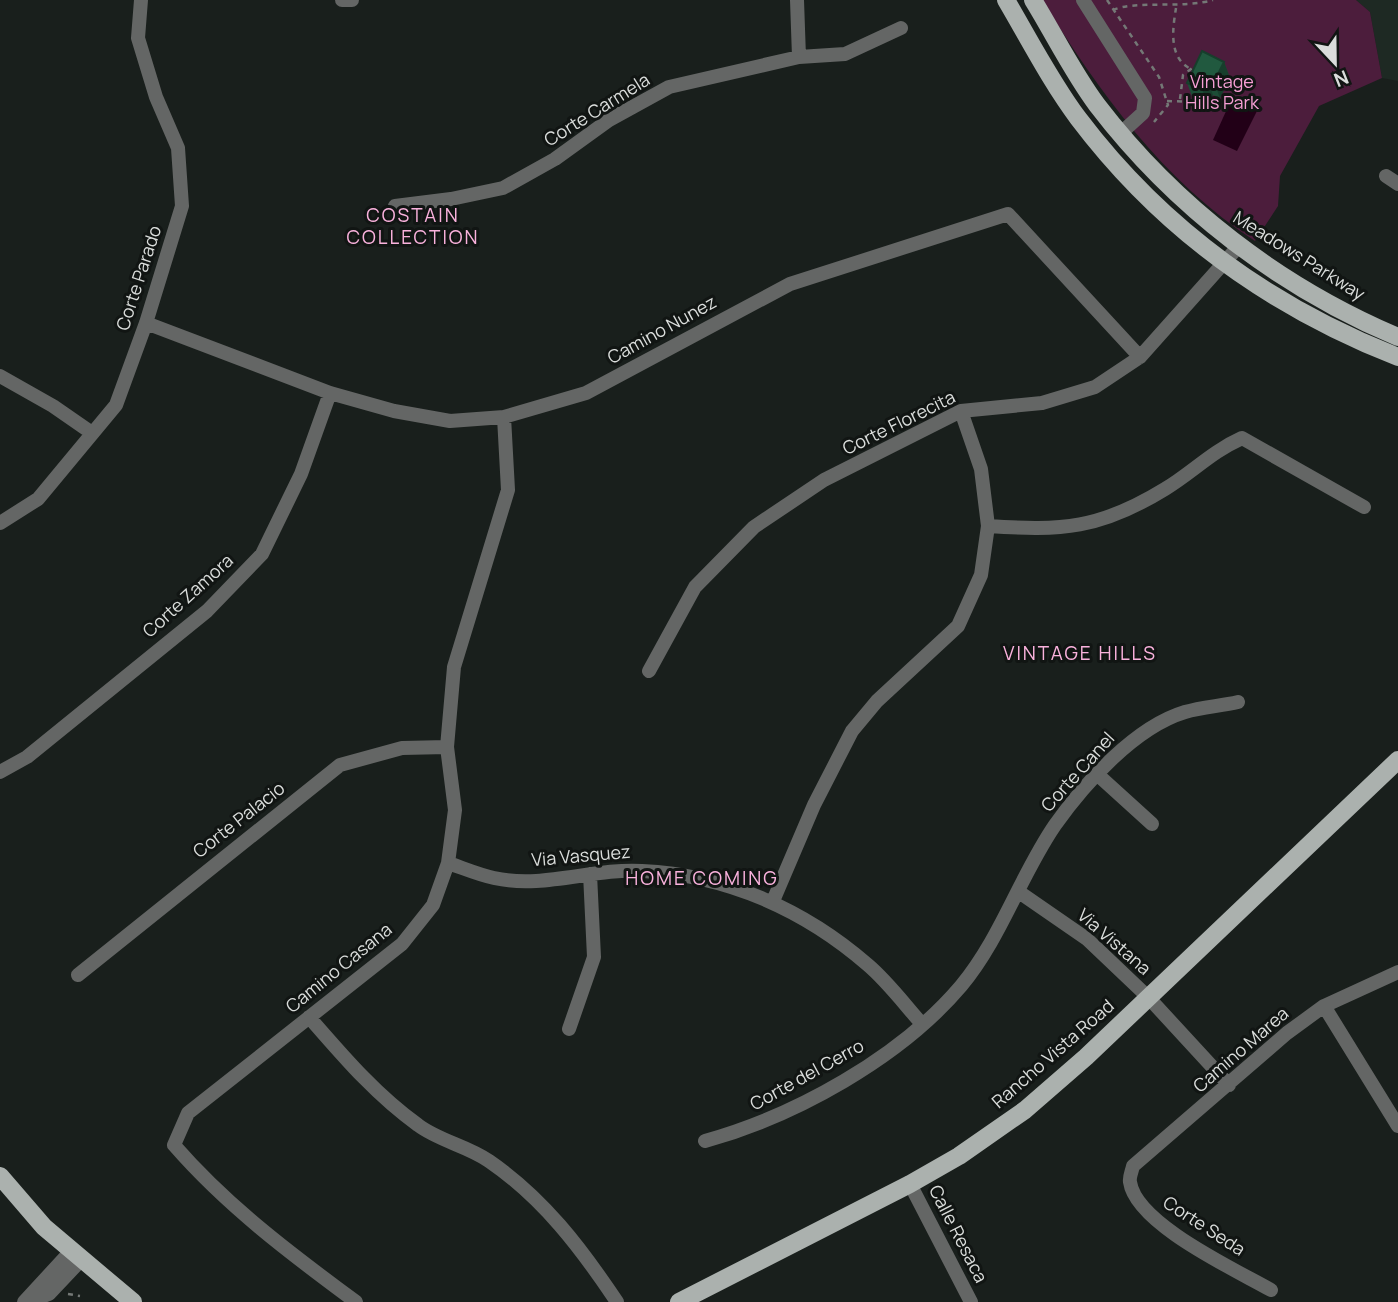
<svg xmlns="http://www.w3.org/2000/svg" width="1398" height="1302" font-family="Manrope,sans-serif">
<rect width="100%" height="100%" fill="#191f1c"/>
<!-- built -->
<path fill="#1e2923" d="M1356 0H1398V81L1382 78 1370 12Z"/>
<!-- green -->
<path fill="#4c1d3c" d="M1042 0H1356L1370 12 1382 78 1319 106 1280 176 1278 206 1255 241C1163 181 1099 92 1042 0Z"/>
<!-- water -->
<path fill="#220017" d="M1232 98 1257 111 1237 151 1213 140Z"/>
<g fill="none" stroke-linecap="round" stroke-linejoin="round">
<!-- path -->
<path stroke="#747876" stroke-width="2.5" stroke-dasharray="5 5" stroke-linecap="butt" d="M1107 0 1159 77 1168 105 1154 122
M1176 8C1173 27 1168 56 1189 68
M1113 10C1136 0 1182 9 1213 0
M1180 99 1183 75 1199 63
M1167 101 1195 102
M68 1294 80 1296"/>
<!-- minor -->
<path stroke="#646665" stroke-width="14" d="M342 0H352
M797 0 799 57
M1083 0 1145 98 1143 113 1121 133
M1386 176 1398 184
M395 206 451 199 503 188 555 159 609 120 669 87 799 57 845 54 901 28
M146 323 330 393 394 411 450 421 504 417 586 393 790 284 1008 214 1140 357
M0 376 53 406 92 433
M0 523 38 499 116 405 146 323 182 206 178 148 156 97 138 38 141 0
M988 526C1062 531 1100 529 1165 489 1193 472 1211 452 1242 438L1364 507
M649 671 695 587 754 527 824 480 961 411 1042 403 1095 387 1140 357 1238 247
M0 772 27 757 207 611 262 554 301 474 330 393
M1098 775 1152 824
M448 863C463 868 479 875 494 878 543 889 593 868 642 871 727 875 805 910 868 965 888 982 905 1005 922 1024
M1019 892 1087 939 1148 997 1229 1085
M773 901 814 805 852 731 877 701 958 626 981 575 988 526 981 469 961 411
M78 975 340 765 402 748 447 747
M1324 1006 1398 1126
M309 1017C343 1056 376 1095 418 1125 439 1141 468 1146 489 1161 543 1198 581 1248 617 1302
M569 1029 594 957 590 874
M705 1141C795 1116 900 1058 961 986 1001 938 1020 876 1055 825 1085 783 1135 727 1185 712 1202 707 1221 706 1238 702
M910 1184 971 1302
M1271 1290C1236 1270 1136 1224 1130 1182 1129 1177 1132 1171 1133 1166L1287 1033 1324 1006 1398 972
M24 1302 71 1251
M26 1302 49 1294 82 1259
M356 1302C291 1254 227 1206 174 1145L188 1113 402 944 433 905 448 863 455 810 447 747 454 667 508 490 504 417"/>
<!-- major -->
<path stroke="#abb1ae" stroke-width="18" d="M1006 0C1029 39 1051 82 1078 118 1161 228 1271 307 1398 357
M1033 0C1054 34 1073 73 1097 105 1175 207 1280 287 1398 337
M0 1176 44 1227 133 1302
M679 1302 910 1184 959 1156 1025 1110 1086 1057 1398 760"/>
</g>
<!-- wall -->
<path fill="#1c4d36" d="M1224 62 1230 78 1220 98 1213 95 1208 105 1193 99 1187 83Z"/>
<!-- shaded-wall -->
<path fill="#173e2c" d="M1224 62 1230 78 1220 98 1214 82Z
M1207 80 1213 95 1208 105 1202 89Z"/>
<!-- building -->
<path fill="#21593f" stroke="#173e2c" stroke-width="2" d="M1202 51 1224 62 1214 82 1207 80 1202 89 1187 83Z"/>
<g text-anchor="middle" stroke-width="6" stroke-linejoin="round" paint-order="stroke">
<!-- park labels -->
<g font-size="18" fill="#f69ed4" stroke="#111513">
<text x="1222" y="88">Vintage<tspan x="1222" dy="21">Hills Park</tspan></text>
</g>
<!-- street labels -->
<g font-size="18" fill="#dadddb" stroke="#111513">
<text transform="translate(597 110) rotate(-32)" y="6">Corte Carmela</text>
<text transform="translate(1299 256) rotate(32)" y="6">Meadows Parkway</text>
<text transform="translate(139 278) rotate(-72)" y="6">Corte Parado</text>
<text transform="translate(662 330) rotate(-29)" y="6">Camino Nunez</text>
<text transform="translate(899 423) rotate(-26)" y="6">Corte Florecita</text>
<text transform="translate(188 596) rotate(-42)" y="6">Corte Zamora</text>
<text transform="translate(1078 772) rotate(-48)" y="6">Corte Canel</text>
<text transform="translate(239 820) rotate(-38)" y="6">Corte Palacio</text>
<text transform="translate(581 856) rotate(-5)" y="6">Via Vasquez</text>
<text transform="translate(1114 942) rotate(41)" y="6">Via Vistana</text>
<text transform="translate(339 968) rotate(-39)" y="6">Camino Casana</text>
<text transform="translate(1241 1050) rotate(-41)" y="6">Camino Marea</text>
<text transform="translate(1053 1054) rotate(-41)" y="6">Rancho Vista Road</text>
<text transform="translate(807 1075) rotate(-29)" y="6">Corte del Cerro</text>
<text transform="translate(1204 1226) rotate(33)" y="6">Corte Seda</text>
<text transform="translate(958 1234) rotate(63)" y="6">Calle Resaca</text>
</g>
<!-- neighbourhood labels -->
<g font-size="19" letter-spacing="2" fill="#fab2dd" stroke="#111513">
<text x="413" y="222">COSTAIN<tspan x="413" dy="22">COLLECTION</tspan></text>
<text x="1080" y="660">VINTAGE HILLS</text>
<text x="702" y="885">HOME COMING</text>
</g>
</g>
<!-- north arrow -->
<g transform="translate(1335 63) rotate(158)" stroke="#111513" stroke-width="5" paint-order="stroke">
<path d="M0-5L12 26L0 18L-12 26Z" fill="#dadddb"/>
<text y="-10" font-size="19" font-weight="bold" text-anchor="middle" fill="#dadddb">N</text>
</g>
</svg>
